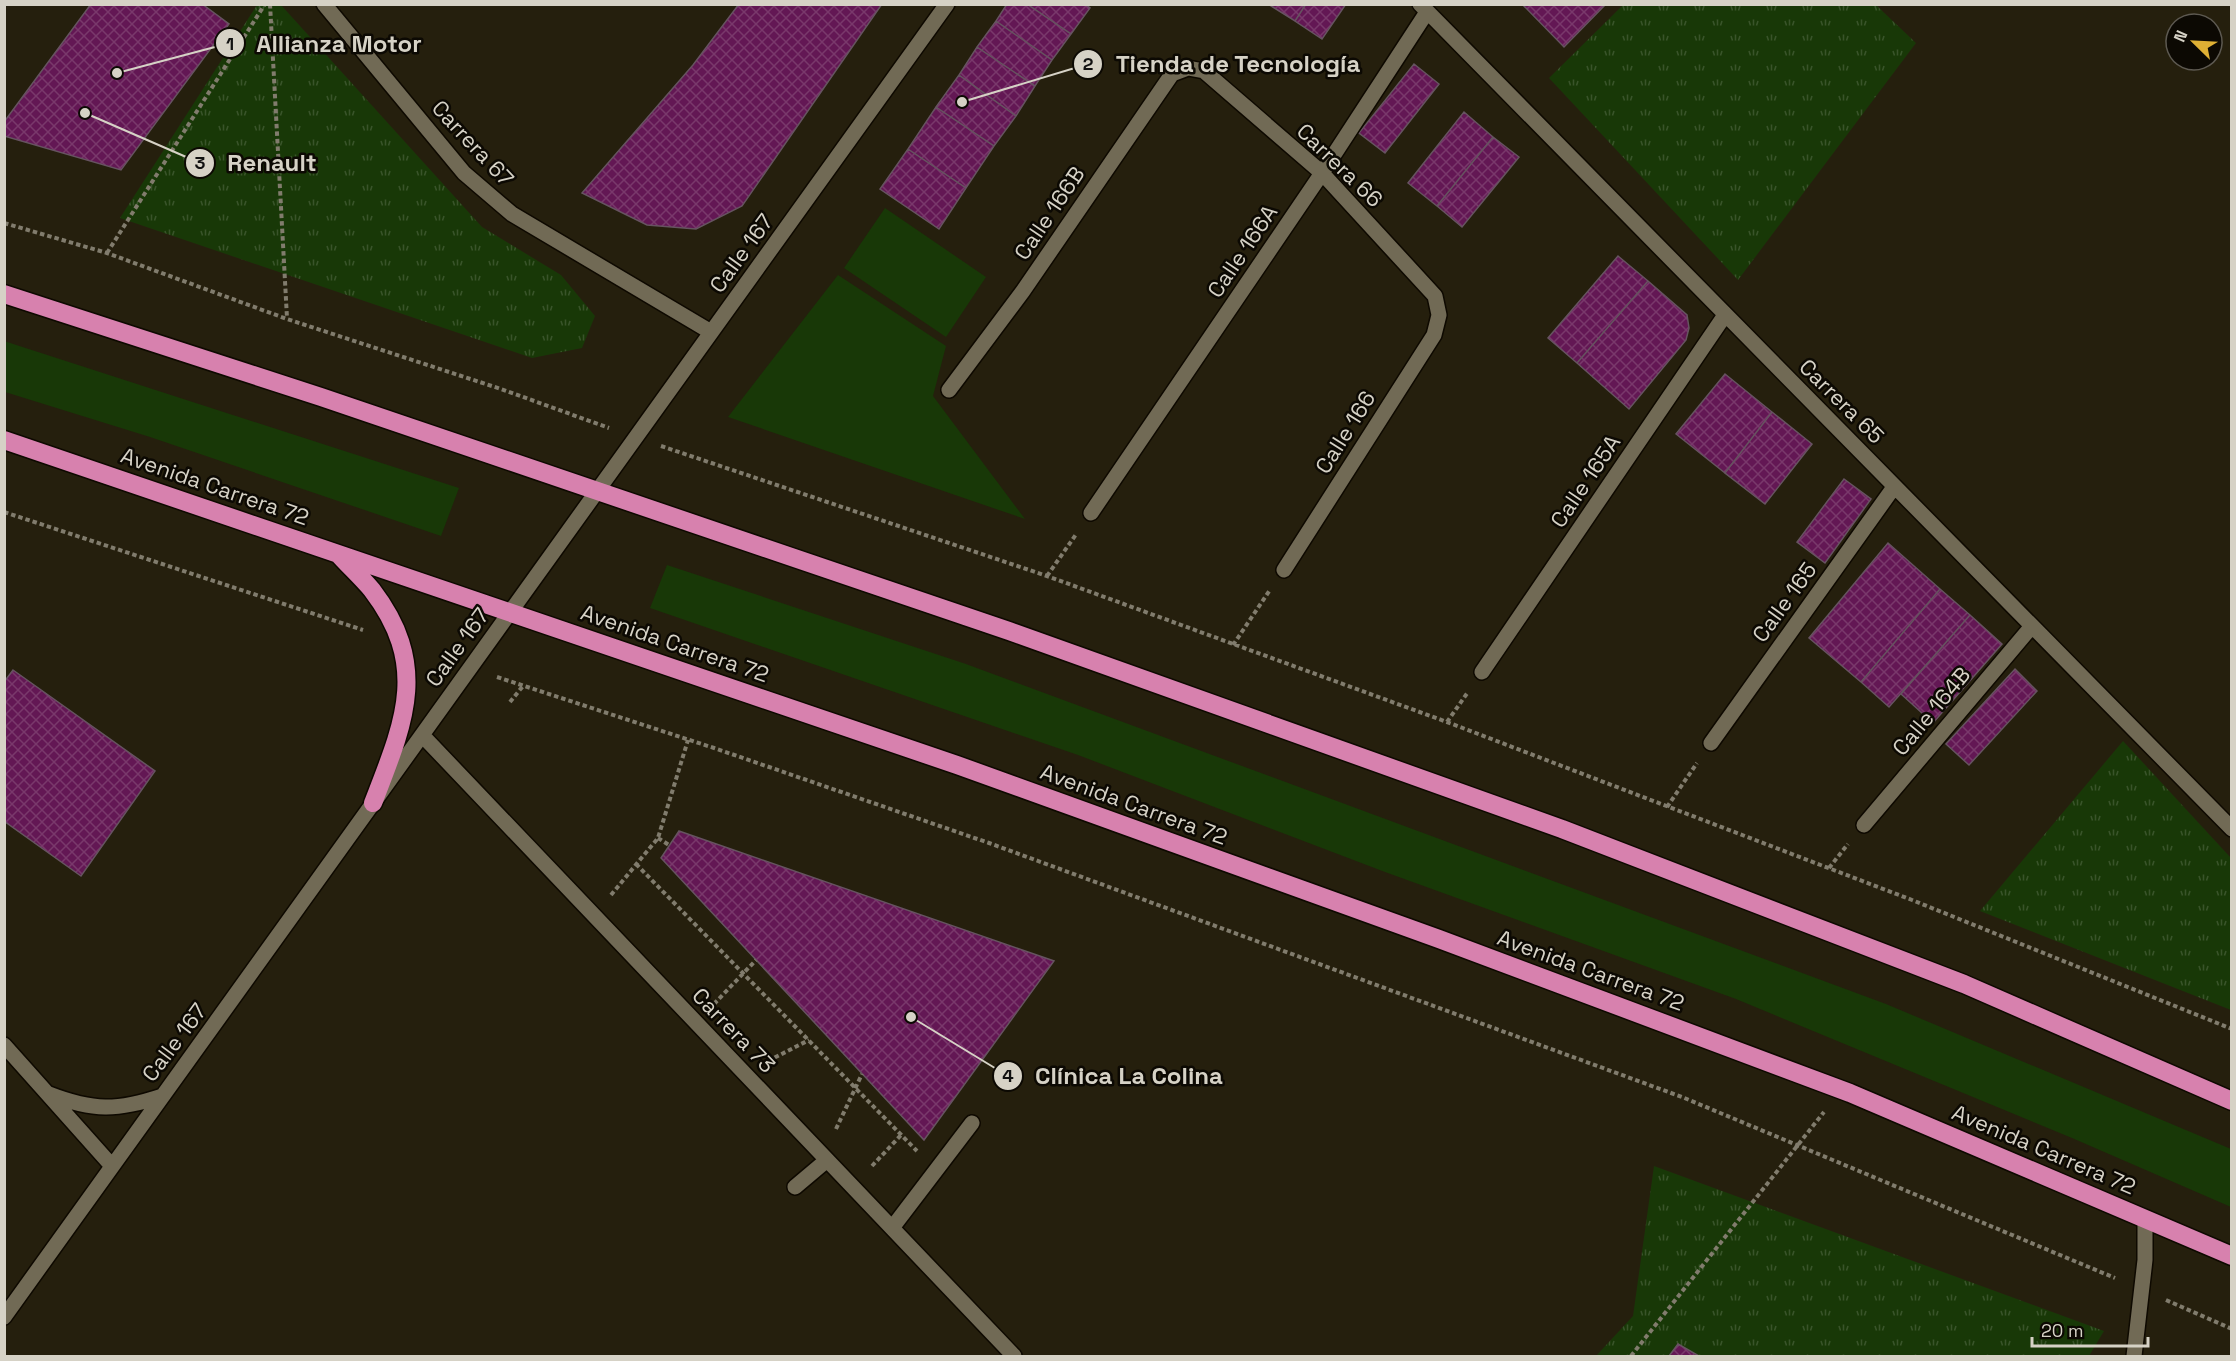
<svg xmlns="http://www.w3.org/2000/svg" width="2236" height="1361" font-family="'Space Grotesk',sans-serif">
<defs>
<pattern id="park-tufts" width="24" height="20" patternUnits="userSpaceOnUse" patternTransform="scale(1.5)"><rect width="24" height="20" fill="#183807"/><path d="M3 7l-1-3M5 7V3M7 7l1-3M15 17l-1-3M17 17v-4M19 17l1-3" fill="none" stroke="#39542a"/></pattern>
<pattern id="building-cross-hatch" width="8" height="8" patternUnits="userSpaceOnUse" patternTransform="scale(1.5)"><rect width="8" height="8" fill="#631754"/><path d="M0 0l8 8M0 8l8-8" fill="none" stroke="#79386b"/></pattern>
</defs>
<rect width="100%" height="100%" fill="#251f0d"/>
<!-- grass -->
<path fill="#183807" d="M885 208 986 277 946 337 844 268Z
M838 275 946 346 933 396 1025 519 728 417Z
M4 341 459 488 441 536 150 437 5 392Z
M667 565 966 664 1886 1004 2231 1149V1207L2072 1138 1736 999 1385 872 1078 755 650 608Z"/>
<!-- park -->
<path fill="url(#park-tufts)" d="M1624 4 1876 5 1916 43 1738 280 1549 78Z
M257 5H281L482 227 561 275 595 316 582 348 532 358 120 218Z
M2123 741 2231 858V1010L1980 911Z
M1654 1166 2104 1331 2089 1356H1699L1678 1344 1669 1356H1596L1633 1316Z"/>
<!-- building -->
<path fill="url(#building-cross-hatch)" stroke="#665360" stroke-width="1.5" d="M91 4H202L229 24 121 170 4 136V122Z
M739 4H882L742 206 696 229 647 225 582 193 693 65Z
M1007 4H1027L1071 34 1052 60 996 21Z
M1027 4H1085L1090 8 1071 34Z
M1268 4H1306L1295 21Z
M1306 4H1346L1322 39 1295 21Z
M1522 4H1606L1564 47Z
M996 21 1052 60 1035 86 977 47Z
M977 47 1035 86 1016 116 959 75Z
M1414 64 1439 84 1385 153 1359 133Z
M959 75 1016 116 994 146 936 107Z
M936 107 994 146 966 188 908 149Z
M1464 112 1493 137 1437 206 1408 183Z
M1493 137 1519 157 1462 227 1437 206Z
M908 149 966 188 939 229 880 189Z
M1618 256 1648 281 1577 363 1548 338Z
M1648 281 1687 315 1689 328 1686 340 1629 409 1577 363Z
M1725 374 1772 412 1725 473 1676 434Z
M1772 412 1812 444 1765 504 1725 473Z
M1844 479 1871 499 1825 563 1797 542Z
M1888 543 1940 589 1861 682 1809 638Z
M1940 589 1970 615 1889 707 1861 682Z
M1970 615 2002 644 1933 723 1901 694Z
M2015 669 2037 691 1969 765 1946 744Z
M13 670 155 771 81 876 4 821V682Z
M679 831 1054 961 924 1140 661 858Z
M1678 1344 1699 1356H1669Z"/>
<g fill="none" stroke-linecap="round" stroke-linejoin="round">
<defs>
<path id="minor" d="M324 4 464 173 512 214 711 332
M1420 4 2232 829
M949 390 1023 291 1172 74 1188 68 1204 71 1322 173 1435 296 1439 315 1434 335 1284 570
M1091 513 1322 173 1427 12
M1482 672 1725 315
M422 735 1014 1356
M1711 743 1894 487
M1864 825 2032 626
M4 1045 112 1166
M49 1094C93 1111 117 1111 162 1096
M795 1187 827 1160
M892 1228 972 1123
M4 1317 947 4
M2134 1356 2145 1260V1219"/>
<path id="highway" d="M4 294 321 397 1009 631 1562 829 1964 984 2232 1101
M4 440 957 765 1439 939 1850 1093 2232 1256
M340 556C350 567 362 578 372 590 430 666 404 723 373 803"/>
</defs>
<!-- minor casing -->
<use href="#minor" stroke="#0e0900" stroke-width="18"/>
<!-- highway casing -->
<use href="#highway" stroke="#0e0900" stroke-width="21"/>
<!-- path -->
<path stroke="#817c6d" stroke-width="4" stroke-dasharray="4.5 3" stroke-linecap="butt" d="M270 4 287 318
M4 223 107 253 287 319 501 389 609 428
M107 253 265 4
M661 446 1047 576 1447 722 1912 900 2232 1029
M4 512 363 630
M1047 576 1077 533
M1233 645 1270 590
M497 677 714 748 989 843 1682 1097 2115 1278
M510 702 523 686
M1447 722 1468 692
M1667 807 1697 763
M658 838 669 845
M636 864 917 1151
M1829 868 1848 844
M611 895 658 838 688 740
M714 1004 756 960
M768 1061 809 1040
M836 1129 862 1074
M872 1166 901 1135
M2166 1300 2232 1329
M1631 1356 1824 1112"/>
<!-- minor -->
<use href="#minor" stroke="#716a55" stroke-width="15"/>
<!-- highway -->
<use href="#highway" stroke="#d781ae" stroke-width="18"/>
</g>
<g text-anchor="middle" stroke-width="5" stroke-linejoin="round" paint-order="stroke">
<!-- street labels -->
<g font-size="22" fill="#d6d2c6" stroke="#0c0903">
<text transform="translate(473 143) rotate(47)" y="8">Carrera 67</text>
<text transform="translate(1340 165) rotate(44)" y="8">Carrera 66</text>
<text transform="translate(1049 213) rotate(-56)" y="8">Calle 166B</text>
<text transform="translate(1242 251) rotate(-56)" y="8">Calle 166A</text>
<text transform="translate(741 253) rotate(-54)" y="8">Calle 167</text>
<text transform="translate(1842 401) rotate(45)" y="8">Carrera 65</text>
<text transform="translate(1345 432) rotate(-58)" y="8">Calle 166</text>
<text transform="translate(1585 481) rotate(-56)" y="8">Calle 165A</text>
<text transform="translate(215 486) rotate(19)" y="8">Avenida Carrera 72</text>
<text transform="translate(1784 602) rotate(-54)" y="8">Calle 165</text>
<text transform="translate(675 643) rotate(19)" y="8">Avenida Carrera 72</text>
<text transform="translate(457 647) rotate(-54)" y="8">Calle 167</text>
<text transform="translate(1931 711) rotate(-50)" y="8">Calle 164B</text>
<text transform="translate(1134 804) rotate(20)" y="8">Avenida Carrera 72</text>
<text transform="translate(1591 970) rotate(20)" y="8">Avenida Carrera 72</text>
<text transform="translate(734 1030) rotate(46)" y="8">Carrera 73</text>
<text transform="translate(174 1042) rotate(-53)" y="8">Calle 167</text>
<text transform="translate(2044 1149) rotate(23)" y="8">Avenida Carrera 72</text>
</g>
</g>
<!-- callouts -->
<path fill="none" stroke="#d6d2c6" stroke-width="2" d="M117 73L230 43M962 102L1088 64M85 113L200 163M911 1017L1008 1076"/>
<g fill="#d6d2c6" stroke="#0c0903" stroke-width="2">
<circle cx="117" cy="73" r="6"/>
<circle cx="962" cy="102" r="6"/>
<circle cx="85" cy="113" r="6"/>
<circle cx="911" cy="1017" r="6"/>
<circle cx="230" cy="43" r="15"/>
<circle cx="1088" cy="64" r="15"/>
<circle cx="200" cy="163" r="15"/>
<circle cx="1008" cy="1076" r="15"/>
</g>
<g font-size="18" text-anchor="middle" font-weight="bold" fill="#111">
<text x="230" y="50">1</text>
<text x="1088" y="70">2</text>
<text x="200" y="169">3</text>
<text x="1008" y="1082">4</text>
</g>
<g font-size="24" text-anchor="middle" font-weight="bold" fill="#d6d2c6" stroke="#0c0903" stroke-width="5" stroke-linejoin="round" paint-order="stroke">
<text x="339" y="52">Allianza Motor</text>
<text x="1238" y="72">Tienda de Tecnología</text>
<text x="272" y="171">Renault</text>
<text x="1129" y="1084">Clínica La Colina</text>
</g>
<!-- border -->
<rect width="2236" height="1361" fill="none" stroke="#d6d2c6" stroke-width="12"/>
<!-- north arrow -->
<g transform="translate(2194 42) rotate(294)"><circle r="28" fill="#0c0903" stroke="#5d5951" stroke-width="1.5"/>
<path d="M0-4.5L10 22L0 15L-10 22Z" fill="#dfb034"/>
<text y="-9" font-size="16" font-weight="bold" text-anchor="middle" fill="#d6d2c6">N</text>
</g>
<!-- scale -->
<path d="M2032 1337v9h116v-9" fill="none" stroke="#d6d2c6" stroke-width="3"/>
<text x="2041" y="1337" font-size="18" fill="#d6d2c6" stroke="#0c0903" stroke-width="4.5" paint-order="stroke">20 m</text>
</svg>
